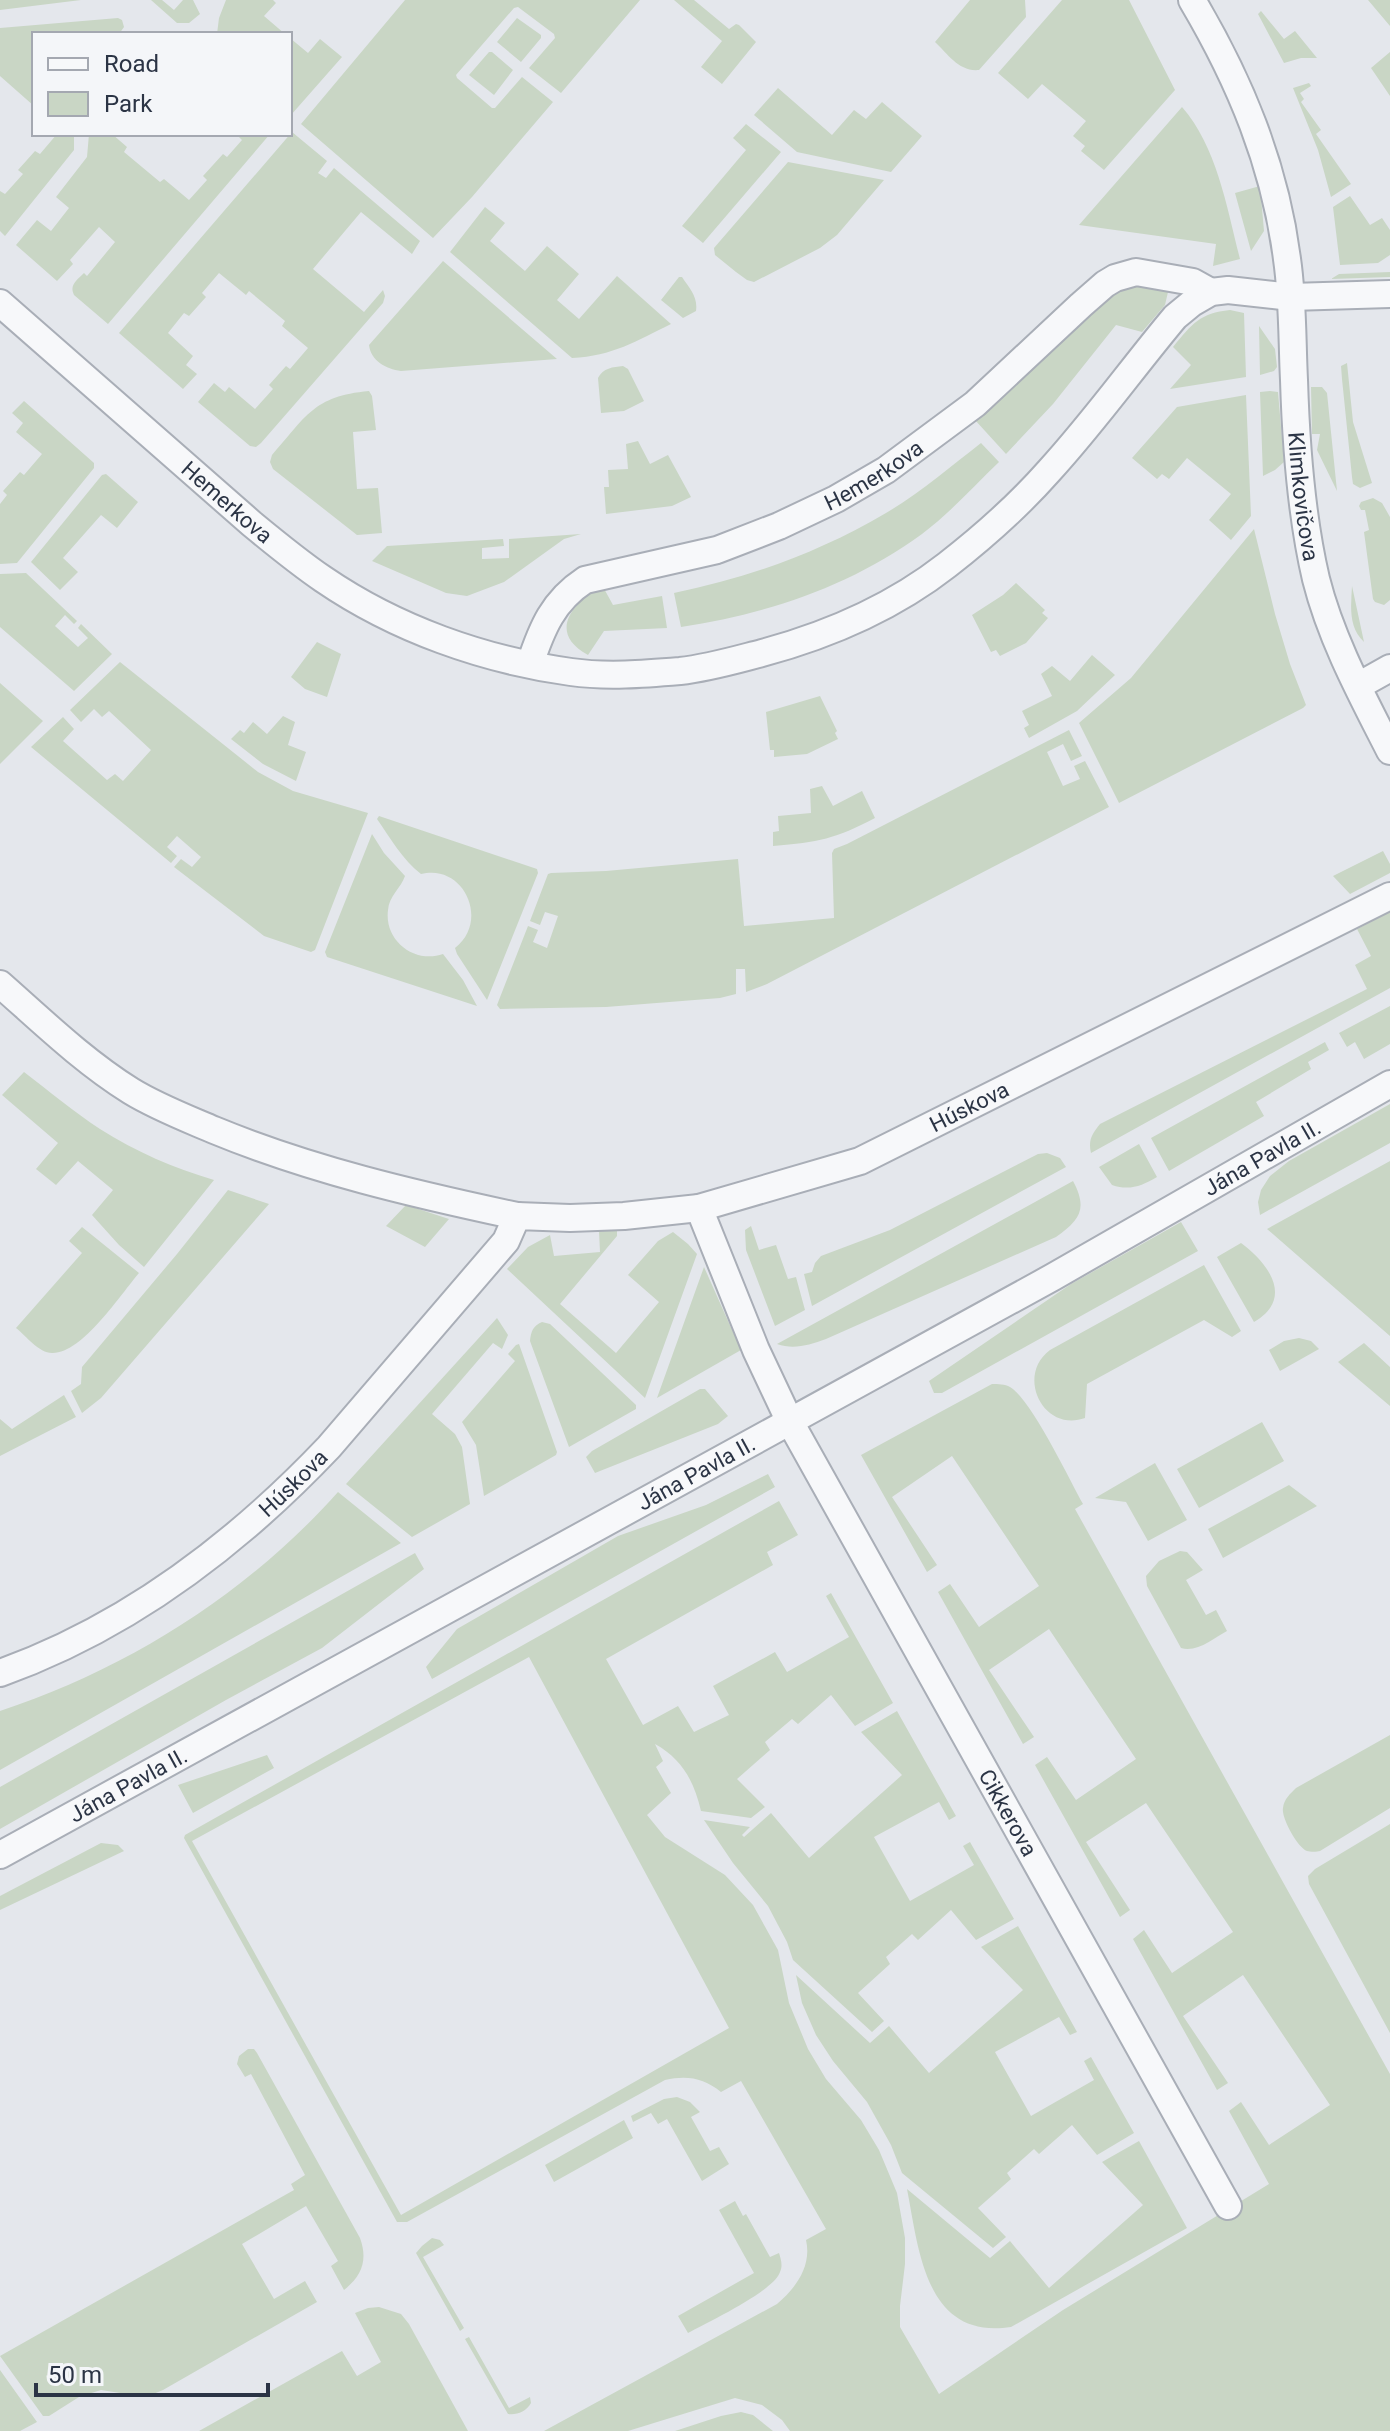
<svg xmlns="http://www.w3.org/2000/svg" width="1390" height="2431" font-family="Roboto,sans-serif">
<rect width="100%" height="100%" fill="#e4e7ec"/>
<!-- green -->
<path fill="#c9d6c5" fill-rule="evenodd" d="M0 0H81L0 10Z
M151 0H162L174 10 183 0H193L200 14 189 23H177Z
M226 0H273L276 3 264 16 285 34H217L219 18Z
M405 0H640L561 93 529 68 555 38 554 34 518 7 514 8 456 75 457 78 492 108H495L522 77 553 102 472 197 433 238 301 124Z
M674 0H694L729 29 736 24 739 25 756 42 722 84 701 67 722 41Z
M970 0H1025L1026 17 979 70C959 72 948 54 935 42Z
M1062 0H1129L1175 90 1104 170 1081 151 1085 146 1073 136 1086 121 1042 84 1028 99 998 73Z
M1368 0H1390V26Z
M1261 11 1284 39 1295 31 1317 58H1301L1284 63 1258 14Z
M118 18 122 20 124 27 119 34H34V106L0 76V28Z
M517 18 541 35V38L521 62 497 42Z
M290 38 308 53 320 39 342 57 291 115Z
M489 52H492L513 70 494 95 469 75Z
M1390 52V96L1371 68Z
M1309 83 1311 86 1300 93 1304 99 1301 102 1321 130 1316 134 1351 184 1331 197 1318 150 1293 88Z
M778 88 832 135 854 110 866 119 882 102 922 136 891 172 797 152 754 115Z
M1182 107C1217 147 1227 208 1240 259L1213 266 1216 244 1079 225Z
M746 124 781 152 703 243 682 226 746 150 733 138Z
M292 132 327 161 318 173 326 178 334 168 420 241 412 254 361 212 313 269 364 312 383 290 385 296 383 303 261 443 256 447 250 446 198 402 214 383 225 392 229 387 255 409 273 389 269 385 286 366 290 369 308 348 282 326 285 321 249 291 246 295 219 273 202 293 206 297 189 316 184 313 168 333 193 356 186 365 197 374 183 389 119 333Z
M57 134H74V150L5 236 0 231V191L5 194 23 174 18 170 35 151 40 154Z
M89 134H112L127 147 124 152 160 182 164 179 189 200 207 180 203 176 223 154 227 157 242 140 236 134H270L108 324 74 295C69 285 77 280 84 273L87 276 115 242 99 227 70 260 73 264 57 281 16 245 37 220 51 231 69 208 56 197 87 157Z
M788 162 884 180 837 235 820 248 754 282 747 280 736 272 715 255 714 248Z
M1260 186 1264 231 1251 251 1235 193Z
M1350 196 1370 225 1382 218 1390 230V255L1378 263 1340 265 1333 207Z
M485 207 505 223 490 241 525 271 547 246 579 274 557 300 579 319 617 276 671 324C636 341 613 356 572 358L450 252Z
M443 261 557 359 401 371C386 369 371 361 369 345Z
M1390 272V277L1331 279 1339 274Z
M679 277H682C690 289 698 297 696 311L683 318 661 300Z
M1137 286 1163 288 1168 292 1165 305 1142 332 1116 325 1053 404 1006 454 975 420 1107 298 1125 289Z
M1230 310 1244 313 1246 377 1170 389 1191 365 1173 347C1192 324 1200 313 1230 310Z
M1259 326 1275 349 1277 367 1274 371 1260 375Z
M1347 363 1353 422 1372 483 1360 488 1353 484 1352 477 1342 379 1341 366Z
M623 366 628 369 644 401 624 411 601 413 598 378C603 368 613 367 623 366Z
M1311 387H1322L1327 393 1337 491 1317 450 1320 434H1312Z
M369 391 372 396 376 430 353 432 357 489 378 488 382 533 357 535 273 469 270 462 272 455C306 417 313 396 369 391Z
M1270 391 1278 392 1284 462 1275 470 1263 476 1260 392Z
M1246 395 1251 516 1231 540 1209 520 1231 494 1187 458 1169 479 1162 474 1157 479 1132 458 1177 407Z
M24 401 94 463V468L17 563 0 564V504L7 495 3 491 20 472 24 475 42 454 16 432 23 423 12 413Z
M638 441 650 464 668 455 691 497 672 506 606 514 604 487H609L608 470 628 469 626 444Z
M981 443 999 462C974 486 950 513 922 534 851 586 767 614 681 627L674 593C750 577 818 553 886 513 920 493 950 467 981 443Z
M106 474 138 502 117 528 101 515 63 558 78 572 60 590 31 562 102 475Z
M1373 498 1382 503 1390 517V600L1384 605 1375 602 1373 599 1364 532 1369 530 1365 510H1361L1359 506 1361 502Z
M1254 529 1275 614 1290 664 1306 705 1303 708 1119 803 1079 723 1131 678Z
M581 534 564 539 504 582 467 596 446 593 372 561 387 546 503 539 504 546 482 548V559L509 558V539Z
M26 573 77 621 74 624 65 615 55 626 78 647 88 638 78 628 81 624 112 654 74 691 0 627V574Z
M1016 583 1045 610 1042 613 1048 618 1026 643 1000 656 996 650 991 652 972 615 1003 595Z
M602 585 613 605 662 596 667 628 604 631 588 655C546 632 574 602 602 585Z
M1352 586 1364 642C1348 627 1351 606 1352 586Z
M317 642 341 654 327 697 305 689 291 677Z
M1092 655 1115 675 1077 711 1029 738 1024 728 1029 725 1022 711 1052 696 1041 674 1052 666 1070 681Z
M120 662 258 772 293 791 368 813 315 950 311 952 264 936 174 867 181 859 192 867 201 857 177 836 167 847 177 856 171 863 31 747 63 717 74 729 63 741 107 780 115 774 123 781 151 750 109 711 102 717 94 709 81 722 70 710Z
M0 683 43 721 0 764Z
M820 696 837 731 835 733 838 739 807 754 774 757V750H770L766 712Z
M283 716 295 722 288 745 306 752 296 781 263 764 231 739 240 730 244 733 253 722 267 734Z
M1069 730 1082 756 1071 761 1063 744 1047 752 1063 786 1080 779 1074 766 1085 761 1109 807 767 984 746 992 745 969H736V994L720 998 606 1007 500 1009 497 1005 528 926 538 930 533 942 547 948 558 916 545 912 540 925 530 921 548 874 551 873 606 871 738 859 744 926 834 918 832 853 834 849 847 844Z
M822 786 833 806 862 791 875 818C835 839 819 842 773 846V832L779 831 778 816 811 813 810 789Z
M379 816 537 869 538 873 487 1000 457 954 455 948C490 921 464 863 421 874 402 859 391 839 377 819Z
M372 834 384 853 405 876C401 888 389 896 388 910 384 941 415 964 443 954L463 980 477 1006 327 957 325 952Z
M1383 851 1390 864V873L1350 894 1333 876Z
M1390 912V988L1091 1153C1088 1140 1092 1134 1100 1124L1367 989 1355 965 1371 956 1357 929Z
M1390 1006V1044L1364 1059 1355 1042 1347 1047 1339 1033Z
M1325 1042 1329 1050 1308 1062 1311 1069 1256 1102 1264 1116 1169 1171 1151 1138Z
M24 1072C49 1091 74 1112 100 1129 136 1152 174 1168 214 1180L144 1267 119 1245 92 1215 113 1190 78 1161 56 1185 36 1169 58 1143 2 1095Z
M1390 1104V1143L1260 1215 1258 1202 1261 1190 1270 1176 1289 1161Z
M1139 1144 1157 1177C1142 1186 1129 1191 1112 1185L1099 1167Z
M1047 1153 1060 1158 1066 1167 812 1306 804 1274 812 1272 815 1263 821 1256 890 1230 1038 1154Z
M1390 1161V1336L1267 1229Z
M1073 1181C1088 1209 1080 1220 1056 1237L826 1339C809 1345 794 1350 777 1344Z
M228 1190 269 1204 101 1398 82 1413 71 1391 81 1384 82 1367 177 1254Z
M406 1205 449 1219 425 1247 386 1226Z
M1181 1222 1198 1251 942 1393H934L929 1381 1071 1284Z
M751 1226 759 1250 776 1245 788 1279 796 1277 805 1310 775 1326 746 1250 745 1230Z
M82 1227 139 1273C121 1294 82 1354 52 1353 39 1353 26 1336 16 1328L82 1253 69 1241Z
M599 1231H617V1236L560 1304 616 1353 659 1302 628 1275 658 1241 673 1232 688 1244 697 1254 645 1398 507 1269 528 1247 550 1235 554 1256 600 1252Z
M1241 1243C1268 1263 1295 1298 1254 1322L1217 1257Z
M1204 1265 1241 1331 1232 1337 1204 1320 1087 1384 1085 1418C1044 1433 1015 1376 1050 1350Z
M704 1267 741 1350 657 1398Z
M497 1318 508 1335 502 1349 493 1343 432 1414 455 1434 462 1447 470 1504 412 1537 346 1484Z
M542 1322 550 1324 636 1405V1409L569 1447 530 1341C531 1331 533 1326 542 1322Z
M1299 1338 1311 1341 1319 1349 1280 1371 1269 1350 1284 1341Z
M1364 1343 1390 1367V1406L1338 1362Z
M519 1344 557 1452 556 1455 484 1496 476 1445 462 1422 515 1361 508 1354 516 1345Z
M992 1384C998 1384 1005 1384 1010 1387 1031 1399 1069 1479 1083 1504L1075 1509 1390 2074V2431H790L782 2420 762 2405 735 2398 628 2431H544L777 2304C796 2288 812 2266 806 2240L826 2229 741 2081 721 2092C704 2078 687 2075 665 2080L407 2222H397L184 1838 185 1835 779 1501 798 1535 767 1552 773 1565 606 1659 643 1725 678 1706 694 1732 729 1715 713 1686 775 1652 787 1672 849 1637 826 1596 831 1593 893 1703 855 1726 831 1695 798 1724 792 1719 765 1742 770 1750 737 1779 765 1807 751 1818 701 1811C694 1781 682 1759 655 1744L663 1761 656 1767 671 1793 647 1815 665 1837 725 1875 753 1905 778 1950 789 2003 808 2049 826 2079 861 2120 879 2150 897 2193 905 2238V2264L900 2306V2327L939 2394 1063 2310 1269 2184 1229 2111 1241 2102 1269 2145 1330 2105 1243 1975 1183 2016 1228 2083 1217 2090 1133 1939 1144 1930 1172 1973 1233 1932 1146 1803 1086 1842 1130 1910 1120 1917 1035 1765 1047 1757 1076 1800 1136 1759 1049 1629 989 1670 1034 1737 1023 1744 938 1592 950 1584 979 1627 1039 1586 952 1456 892 1497 937 1565 927 1572 861 1455ZM529 1657 729 2028 401 2215 192 1841Z
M700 1389H705L728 1416 718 1424 595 1473 586 1457 592 1451Z
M64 1395 76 1417 0 1456V1419L12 1429Z
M1262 1422 1284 1461 1199 1508 1177 1469Z
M1155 1463 1187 1520 1148 1541 1126 1502 1095 1498Z
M768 1474 775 1487 432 1679 426 1667 457 1629 618 1536 706 1505Z
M1289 1485 1317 1506 1223 1558 1208 1529Z
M338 1492 401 1543 0 1770V1711C128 1669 248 1593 338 1492Z
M1180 1551 1187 1552 1203 1570 1186 1580 1206 1615 1216 1610 1227 1631C1214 1638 1197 1653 1181 1648L1147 1586 1146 1576 1159 1561Z
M415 1553 424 1569 322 1648 226 1700 0 1829V1787Z
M897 1711 956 1816 949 1820 939 1802 874 1837 910 1901 974 1865 963 1846 970 1842 1014 1919 976 1940 951 1910 918 1940 912 1934 886 1957 890 1964 858 1993 884 2021 872 2032 793 1960 787 1942 768 1906 733 1863 704 1820 750 1827 742 1835 744 1837 771 1813 809 1858 902 1775 861 1732Z
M1390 1735V1808L1320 1851C1317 1852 1310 1852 1307 1851 1298 1848 1281 1818 1283 1808 1284 1799 1290 1794 1296 1788Z
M267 1755 274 1768 193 1813 178 1785Z
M1390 1824V2033L1309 1884 1308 1876 1315 1869Z
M101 1843 118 1845 124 1851 0 1910V1896Z
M1018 1926 1077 2032 1070 2035 1059 2017 995 2052 1031 2116 1094 2080 1084 2061 1091 2057 1134 2133 1097 2155 1072 2125 1039 2154 1034 2149 1007 2173 1011 2179 978 2208 1006 2237 993 2248 902 2173 891 2145 867 2102 833 2061 816 2035 802 2003 796 1975 870 2043 889 2026 929 2073 1023 1990 981 1947Z
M248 2049H254L257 2053 360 2238C368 2260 362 2276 344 2290L331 2266 338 2261 306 2206 242 2244 274 2299 305 2281 317 2302 163 2390 146 2397 101 2390 79 2397 49 2416H43L0 2356 294 2190 291 2184 305 2175 251 2074 245 2077 237 2064 239 2056Z
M677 2097 690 2102 700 2112 691 2117 710 2151 719 2147 729 2164 702 2181 667 2119 658 2124 651 2113 633 2122 631 2116 664 2099Z
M624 2120 633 2138 554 2182 545 2165Z
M1139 2141 1187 2228 1011 2327C925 2340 919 2250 907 2189L990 2258 1010 2241 1049 2288 1143 2205 1102 2162Z
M735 2201 743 2216 746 2214 770 2257 779 2253C781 2259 783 2266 780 2272 774 2291 708 2322 688 2333L678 2316 754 2273 719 2210Z
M432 2238 440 2240 444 2245 423 2257 464 2328 460 2331 416 2253 422 2246Z
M379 2307 401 2314 409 2324 468 2431H199L342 2351 357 2376 381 2362 355 2313 368 2308Z
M469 2337 509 2408 530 2397 531 2403C526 2412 517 2415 508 2414L465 2339Z
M0 2370 37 2422 20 2431H0Z
M741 2412 753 2415 773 2431H675L721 2416Z"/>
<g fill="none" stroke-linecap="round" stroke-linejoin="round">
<defs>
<g id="minor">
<path id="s1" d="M1192 0C1240 81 1275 165 1287 259 1293 300 1292 340 1294 380 1296 446 1301 515 1316 579 1331 639 1362 696 1390 751"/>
<path id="s2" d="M0 303 252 524C275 543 298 562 323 579 396 629 484 660 571 672 606 677 644 674 680 671 708 668 735 660 762 653 829 635 892 608 947 565 983 537 1018 506 1049 471 1094 422 1133 367 1175 317L1192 303 1211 292 1228 290 1291 297 1390 294"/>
<path id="s3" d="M530 664C542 628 553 601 585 580L717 550 779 526 836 499 886 470 975 404 1081 305 1105 284 1115 278 1136 272 1193 282 1211 292"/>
<path d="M1358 686 1390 668"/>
<path d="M0 984C42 1021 83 1061 131 1091 157 1107 186 1118 214 1130 311 1170 414 1194 517 1216"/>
<path id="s4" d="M699 1208 756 1350 789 1420 1228 2206"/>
<path id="s5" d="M0 1673C129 1627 236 1545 329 1447L506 1241 517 1216 570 1218 624 1216 699 1208 860 1161 1390 896"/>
<path id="s6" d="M0 1855 1053 1277 1390 1084"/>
</g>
</defs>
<!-- minor casing -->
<use href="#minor" stroke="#a9aeb7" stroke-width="30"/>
<!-- minor -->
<use href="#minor" stroke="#f7f8fa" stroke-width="26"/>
</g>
<g text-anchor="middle" stroke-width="8" stroke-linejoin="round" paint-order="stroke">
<!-- street labels -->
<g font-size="22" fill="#2b3445" stroke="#f4f6f9">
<text dy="8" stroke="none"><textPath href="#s3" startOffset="412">Hemerkova</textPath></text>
<text dy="8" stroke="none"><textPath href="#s1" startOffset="516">Klimkovičova</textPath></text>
<text dy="8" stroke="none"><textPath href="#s2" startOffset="302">Hemerkova</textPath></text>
<text dy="8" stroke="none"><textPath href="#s5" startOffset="1174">Húskova</textPath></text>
<text dy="8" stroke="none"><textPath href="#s6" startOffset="1442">Jána Pavla II.</textPath></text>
<text dy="8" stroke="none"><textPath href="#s6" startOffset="794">Jána Pavla II.</textPath></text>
<text dy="8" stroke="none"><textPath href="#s5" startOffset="352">Húskova</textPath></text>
<text dy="8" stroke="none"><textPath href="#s6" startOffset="146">Jána Pavla II.</textPath></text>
<text dy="8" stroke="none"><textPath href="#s4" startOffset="680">Cikkerova</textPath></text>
</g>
</g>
<!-- legend -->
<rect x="32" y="32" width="260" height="104" fill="#f4f6f9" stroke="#a4a8b1" stroke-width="2"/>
<rect x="48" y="58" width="40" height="12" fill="#f7f8fa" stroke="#a4a8b1" stroke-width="2"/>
<text x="104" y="72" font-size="24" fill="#2b3445">Road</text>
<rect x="48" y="92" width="40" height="24" fill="#c9d6c5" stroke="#a4a8b1" stroke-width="2"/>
<text x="104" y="112" font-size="24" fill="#2b3445">Park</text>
<!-- scale -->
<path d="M36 2383v12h232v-12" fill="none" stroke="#2b3445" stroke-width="4"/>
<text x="48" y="2383" font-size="24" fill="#2b3445" stroke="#f4f6f9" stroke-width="6" paint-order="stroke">50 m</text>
</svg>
